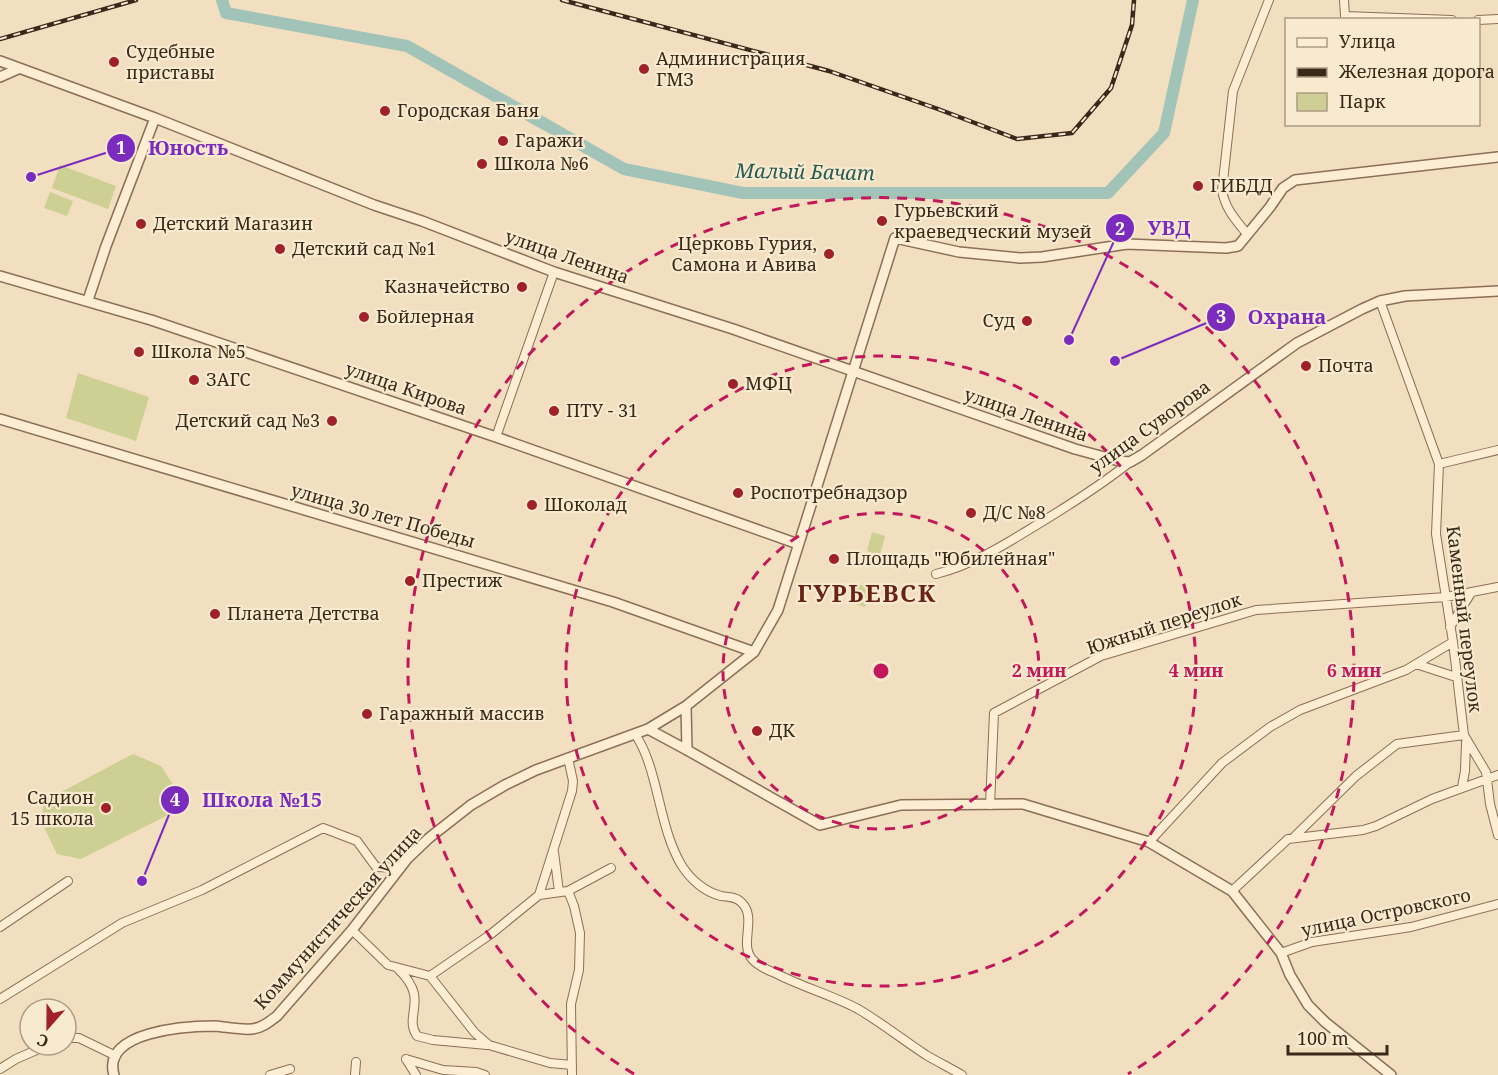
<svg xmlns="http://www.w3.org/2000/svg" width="1498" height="1075" font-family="'Noto Serif',serif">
<rect width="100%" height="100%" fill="#f1dfbf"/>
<!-- green -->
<path fill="#cdd092" d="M60 165 116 186 108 209 52 188Z
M50 192 73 201 67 216 44 208Z
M78 373 149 397 136 441 66 418Z
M872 532 885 536 880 555 867 551Z
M857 584 871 588 865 607 852 603Z
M133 754 161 766 176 789 166 816 81 859 57 854 41 821 44 801Z"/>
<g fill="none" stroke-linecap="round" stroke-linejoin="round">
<!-- river -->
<path stroke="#a2c3b7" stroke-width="12" d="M222 0 226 13 407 46 624 169 743 193H1108L1164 133 1193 0"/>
<defs>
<path id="minor" d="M1344 0 1345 16 1452 20
M1478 20 1498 19
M1247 234C1236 220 1225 209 1222 190L1233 91 1269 0
M1380 301 1439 464 1436 534 1453 642 1464 735 1486 772 1490 804 1498 835
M496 437 554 272
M1439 464 1498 450
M936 574C972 565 1004 545 1035 526 1068 506 1100 486 1130 462
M1450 627 1471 593
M1416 664 1456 677
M635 734C659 769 658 827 682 866 691 880 705 892 721 896 729 897 737 897 742 903 757 918 739 944 752 959 758 966 767 970 775 973 802 987 832 995 858 1009 882 1023 903 1040 926 1055 938 1062 950 1068 962 1075
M1462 787 1465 771 1466 743
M990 805 994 713 1101 656 1256 610 1446 597 1498 587
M1294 837 1356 776 1397 744 1464 735
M1149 842 1222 763 1270 727 1300 710 1406 670 1453 642
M554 852 559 892
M568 891 574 906 580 933 579 970 571 1004 572 1075
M1232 891 1288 839 1363 830 1376 826 1432 799 1498 775
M539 895 568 891 611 868
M0 927 68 881
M352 930 388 965 430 976 475 1033 489 1045 550 1063 572 1065
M1281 953 1312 942 1411 927 1498 904
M399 970C430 1000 403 1015 417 1036L433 1040 487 1045
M430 976 491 934 539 895 572 791 573 781 568 758
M0 999 122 923 202 890 323 828 357 841 376 867 400 868
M66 1038H79L116 1056
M406 1059 443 1070 476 1072 485 1075
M406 1059 416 1075
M0 1069 16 1059 48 1045
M270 1075 290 1069
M355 1075 356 1062"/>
<path id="tertiary" d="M0 61 155 118 374 205 422 221 554 272 733 329 1075 449 1119 461 1130 462 1142 455 1297 343 1362 309 1380 301 1405 296 1498 291
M0 77 18 69
M0 276 151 320 496 437 798 544
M88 300 106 246 155 118
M0 419 613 602 754 652
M686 706 687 750 820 825 901 805 1023 804 1149 842 1232 891 1281 953 1290 975 1308 1005 1325 1022 1391 1075
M648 729 687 750
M114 1075C101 1031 187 1026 215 1026 227 1027 240 1030 252 1029 262 1028 269 1022 277 1016L352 930 407 859 429 838 471 805 505 785 536 770 648 729 686 706 754 652 778 610 895 238 959 252 1020 258 1042 257 1127 244 1226 248 1238 246 1270 207 1283 188 1295 180 1498 157"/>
</defs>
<!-- minor casing -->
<use href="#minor" stroke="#8c6f56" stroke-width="10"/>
<!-- tertiary casing -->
<use href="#tertiary" stroke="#8c6f56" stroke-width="12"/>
<!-- minor -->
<use href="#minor" stroke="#fcedd3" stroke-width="8"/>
<!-- tertiary -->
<use href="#tertiary" stroke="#fcedd3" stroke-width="9"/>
<defs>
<path id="rail" d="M562 0 829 71 938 109 1017 139 1072 133 1111 88 1132 25 1134 0
M0 39 136 0"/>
</defs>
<!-- rail casing -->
<use href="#rail" stroke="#3a281b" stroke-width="4.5"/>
<!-- rail -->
<use href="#rail" stroke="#f8eacf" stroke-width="2" stroke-dasharray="7" stroke-linecap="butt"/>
</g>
<!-- distance rings -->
<g fill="none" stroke="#c2185b" stroke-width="3" stroke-dasharray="10 8">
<circle cx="881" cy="671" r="158"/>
<circle cx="881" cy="671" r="315"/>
<path d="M634 1074A473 473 0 1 1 1128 1074"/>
</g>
<!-- markers -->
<g fill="#a0212a" stroke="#f8eacf" stroke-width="2">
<circle cx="114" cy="62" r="6"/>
<circle cx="644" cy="69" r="6"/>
<circle cx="385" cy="111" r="6"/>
<circle cx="503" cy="141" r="6"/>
<circle cx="482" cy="164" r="6"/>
<circle cx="1198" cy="186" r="6"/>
<circle cx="882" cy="221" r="6"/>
<circle cx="141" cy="224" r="6"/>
<circle cx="280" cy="249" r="6"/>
<circle cx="829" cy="254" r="6"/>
<circle cx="522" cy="287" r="6"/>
<circle cx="364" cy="317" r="6"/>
<circle cx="1027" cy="321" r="6"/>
<circle cx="139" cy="352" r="6"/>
<circle cx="1306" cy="366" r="6"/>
<circle cx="194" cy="380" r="6"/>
<circle cx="733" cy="384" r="6"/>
<circle cx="554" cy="411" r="6"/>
<circle cx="332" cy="421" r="6"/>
<circle cx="738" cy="493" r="6"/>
<circle cx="532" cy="505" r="6"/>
<circle cx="971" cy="513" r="6"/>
<circle cx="834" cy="559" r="6"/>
<circle cx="410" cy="581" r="6"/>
<circle cx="215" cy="614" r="6"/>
<circle cx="367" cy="714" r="6"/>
<circle cx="757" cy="731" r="6"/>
<circle cx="106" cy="808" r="6"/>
</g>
<g text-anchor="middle" stroke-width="4.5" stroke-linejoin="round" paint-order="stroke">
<!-- poi labels -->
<g font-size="18" fill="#3a281b" stroke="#f8eacf" text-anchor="start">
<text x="126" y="58">Судебные<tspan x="126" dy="21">приставы</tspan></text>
<text x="656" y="65">Администрация<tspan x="656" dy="21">ГМЗ</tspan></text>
<text x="397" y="117">Городская Баня</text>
<text x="515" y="147">Гаражи</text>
<text x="494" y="170">Школа №6</text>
<text x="1210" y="192">ГИБДД</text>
<text x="894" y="217">Гурьевский<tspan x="894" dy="21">краеведческий музей</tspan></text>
<text x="153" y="230">Детский Магазин</text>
<text x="817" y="250" text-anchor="end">Церковь Гурия,<tspan x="817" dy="21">Самона и Авива</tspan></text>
<text x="292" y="255">Детский сад №1</text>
<text x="510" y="293" text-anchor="end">Казначейство</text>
<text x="376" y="323">Бойлерная</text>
<text x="1015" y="327" text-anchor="end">Суд</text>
<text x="151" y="358">Школа №5</text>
<text x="1318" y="372">Почта</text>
<text x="206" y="386">ЗАГС</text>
<text x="745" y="390">МФЦ</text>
<text x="566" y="417">ПТУ - 31</text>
<text x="320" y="427" text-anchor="end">Детский сад №3</text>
<text x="750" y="499">Роспотребнадзор</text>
<text x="544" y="511">Шоколад</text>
<text x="983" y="519">Д/С №8</text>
<text x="846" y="565">Площадь "Юбилейная"</text>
<text x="422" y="587">Престиж</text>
<text x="227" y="620">Планета Детства</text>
<text x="379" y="720">Гаражный массив</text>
<text x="769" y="737">ДК</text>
<text x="94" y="804" text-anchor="end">Садион<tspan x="94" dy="21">15 школа</tspan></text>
</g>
<!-- street labels -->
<g font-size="18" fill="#3a281b" stroke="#f8eacf">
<text transform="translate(567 257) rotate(19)" y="6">улица Ленина</text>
<text transform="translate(406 389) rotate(19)" y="6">улица Кирова</text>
<text transform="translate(1026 415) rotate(19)" y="6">улица Ленина</text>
<text transform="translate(1150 427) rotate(-36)" y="6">улица Суворова</text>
<text transform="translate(383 516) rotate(16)" y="6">улица 30 лет Победы</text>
<text transform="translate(1464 619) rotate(83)" y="6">Каменный переулок</text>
<text transform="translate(1164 624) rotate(-18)" y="6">Южный переулок</text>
<text transform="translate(1386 913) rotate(-12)" y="6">улица Островского</text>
<text transform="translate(338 918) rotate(-48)" y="6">Коммунистическая улица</text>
</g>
<!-- water labels -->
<g font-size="20" font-style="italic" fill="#295b55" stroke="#f8eacf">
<text transform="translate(805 172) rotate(1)" y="7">Малый Бачат</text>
</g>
<!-- district labels -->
<g font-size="24" font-weight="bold" letter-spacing="1.5" fill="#6a2317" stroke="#f8eacf">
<text x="867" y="602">ГУРЬЕВСК</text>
</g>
</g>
<circle cx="881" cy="671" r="9" fill="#c2185b" stroke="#f8eacf" stroke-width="3"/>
<g font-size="18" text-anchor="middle" font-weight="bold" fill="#c2185b" stroke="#f8eacf" stroke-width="4.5" stroke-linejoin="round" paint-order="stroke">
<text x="1039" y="677">2 мин</text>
<text x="1196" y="677">4 мин</text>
<text x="1354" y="677">6 мин</text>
</g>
<!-- callouts -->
<path fill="none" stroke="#7b2cbf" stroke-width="2" d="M31 177L121 148M1069 340L1120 228M1115 361L1221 317M142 881L175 800"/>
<g fill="#7b2cbf" stroke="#f8eacf" stroke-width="2">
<circle cx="31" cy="177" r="6"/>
<circle cx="1069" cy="340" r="6"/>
<circle cx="1115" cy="361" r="6"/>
<circle cx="142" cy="881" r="6"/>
<circle cx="121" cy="148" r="15"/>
<circle cx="1120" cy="228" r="15"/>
<circle cx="1221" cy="317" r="15"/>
<circle cx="175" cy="800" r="15"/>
</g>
<g font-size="18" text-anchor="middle" font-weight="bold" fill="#fff">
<text x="121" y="154">1</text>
<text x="1120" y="235">2</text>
<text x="1221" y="323">3</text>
<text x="175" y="806">4</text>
</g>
<g font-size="20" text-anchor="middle" font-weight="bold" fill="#7b2cbf" stroke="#f8eacf" stroke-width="4.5" stroke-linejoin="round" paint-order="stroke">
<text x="188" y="155">Юность</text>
<text x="1169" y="235">УВД</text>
<text x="1287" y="324">Охрана</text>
<text x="262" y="807">Школа №15</text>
</g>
<!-- legend -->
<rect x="1285" y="18" width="195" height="108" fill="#f8eacf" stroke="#ac9c87" stroke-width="1.5"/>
<rect x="1297" y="38" width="30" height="9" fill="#fcedd3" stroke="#ac9c87" stroke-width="1.5"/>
<text x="1339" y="48" font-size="18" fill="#3a281b">Улица</text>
<rect x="1297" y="68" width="30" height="9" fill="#3a281b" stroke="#ac9c87" stroke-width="1.5"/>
<text x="1339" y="78" font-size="18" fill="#3a281b">Железная дорога</text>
<rect x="1297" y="93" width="30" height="18" fill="#cdd092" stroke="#ac9c87" stroke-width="1.5"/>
<text x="1339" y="108" font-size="18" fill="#3a281b">Парк</text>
<!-- north arrow -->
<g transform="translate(48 1027) rotate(201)"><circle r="28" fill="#f8eacf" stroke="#ac9c87" stroke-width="1.5"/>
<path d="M0-4.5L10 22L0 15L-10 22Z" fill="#a0212a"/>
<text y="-9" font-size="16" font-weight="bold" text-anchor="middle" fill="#3a281b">С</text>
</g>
<!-- scale -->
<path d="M1288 1045v9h99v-9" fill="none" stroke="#3a281b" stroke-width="3"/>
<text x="1297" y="1045" font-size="18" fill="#3a281b" stroke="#f8eacf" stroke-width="4.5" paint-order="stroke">100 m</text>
</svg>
